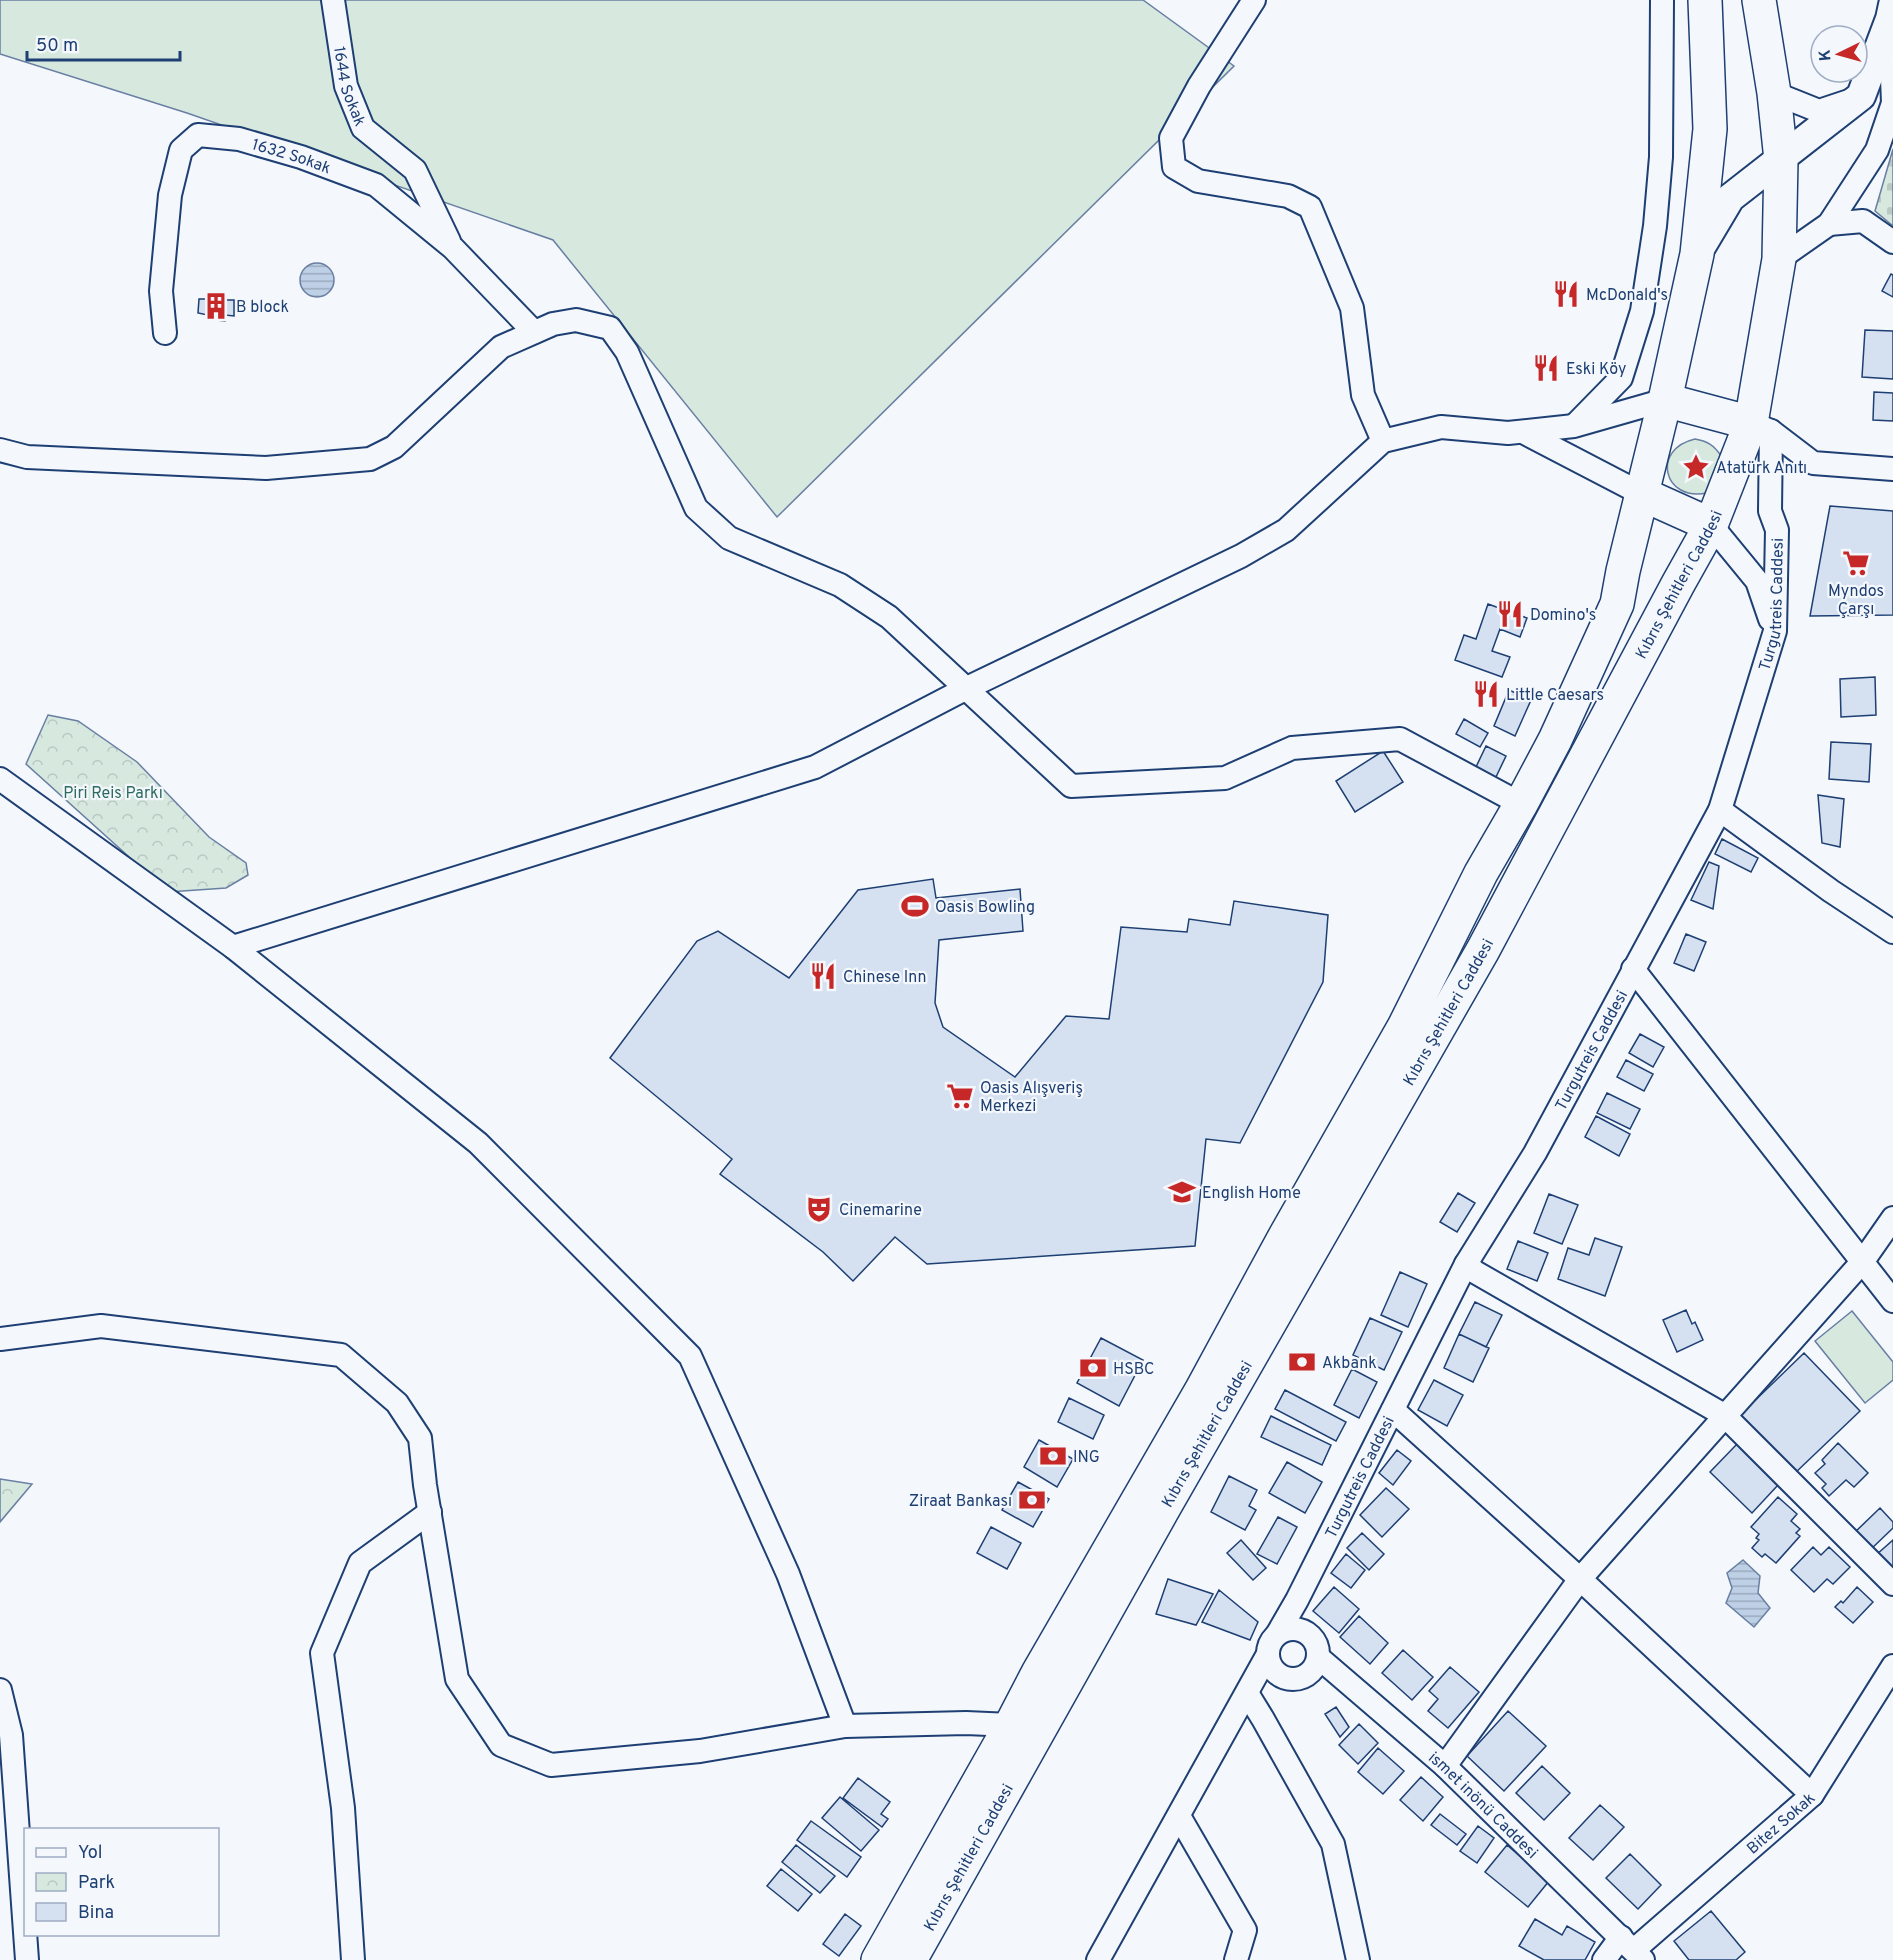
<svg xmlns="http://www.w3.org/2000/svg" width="1893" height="1960" font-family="Overpass,sans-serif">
<defs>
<pattern id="cemetery-stones" width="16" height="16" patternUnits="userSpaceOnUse" patternTransform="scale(1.5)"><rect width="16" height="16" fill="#d7e8df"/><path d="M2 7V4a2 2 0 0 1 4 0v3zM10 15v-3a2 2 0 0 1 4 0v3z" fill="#b8c8c3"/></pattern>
<pattern id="park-crowns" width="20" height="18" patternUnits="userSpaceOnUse" patternTransform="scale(1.5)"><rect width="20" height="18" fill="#d7e8df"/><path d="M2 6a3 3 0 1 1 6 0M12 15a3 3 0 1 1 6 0" fill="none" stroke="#b8c8c3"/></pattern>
<pattern id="water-rules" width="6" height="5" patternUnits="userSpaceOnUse" patternTransform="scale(1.5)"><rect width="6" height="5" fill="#bed0e5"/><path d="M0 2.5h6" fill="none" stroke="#9aaabe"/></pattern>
</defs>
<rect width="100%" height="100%" fill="#f4f7fb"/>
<!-- green -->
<path fill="#d7e8df" stroke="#687fa3" stroke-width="1.5" d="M0 0H1143L1234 66 777 517 553 240 187 113 0 54Z
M1695 439C1707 441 1714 445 1721 456L1707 493C1663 502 1651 449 1695 439Z
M1852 1311 1893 1362V1380L1865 1403 1815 1341Z"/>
<!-- cemetery -->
<path fill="url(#cemetery-stones)" stroke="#687fa3" stroke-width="1.5" d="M1893 149V226L1875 211Z"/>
<!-- park -->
<path fill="url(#park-crowns)" stroke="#687fa3" stroke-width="1.5" d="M48 715 78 721 137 762 209 837 246 863 248 875 226 888 168 892 26 764Z
M0 1479 32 1484 0 1522Z"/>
<!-- water -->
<path fill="url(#water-rules)" stroke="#687fa3" stroke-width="1.5" d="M300 280a17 17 0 1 1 34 0a17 17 0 1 1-34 0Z
M1743 1560 1760 1576 1758 1593 1770 1608 1754 1627 1726 1603 1732 1588 1727 1573Z"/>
<!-- building -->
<path fill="#d5e0f0" stroke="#1d3f73" stroke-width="1.5" d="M1891 274 1893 275V297L1882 291Z
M209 295H222V300H234V316L225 315V321L207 319 208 315 198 313 199 299H209Z
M1865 330 1893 331V379L1862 377Z
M1874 392 1893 393V421L1873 420Z
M1830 506 1893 511V615L1810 616Z
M1488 604 1527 618 1520 637 1500 629 1492 651 1510 657 1502 677 1455 660 1464 635 1476 639Z
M1875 677 1876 715 1841 717 1840 679Z
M1509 690 1531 700 1515 736 1494 726Z
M1464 719 1488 733 1480 747 1456 734Z
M1831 742 1871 744 1869 782 1829 779Z
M1486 746 1506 756 1495 779 1475 769Z
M1383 751 1403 782 1355 812 1336 781Z
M1818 795 1844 799 1840 847 1822 843Z
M1722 839 1758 858 1751 872 1715 854Z
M1709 862 1719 866 1713 909 1691 900Z
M933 879 936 898 1020 889 1023 931 939 940 935 1003 943 1027 1015 1077 1066 1016 1109 1019 1121 927 1187 932 1189 919 1230 925 1234 901 1328 915 1323 982 1240 1143 1206 1139 1195 1246 927 1264 895 1237 853 1281 823 1252 720 1174 732 1159 610 1058 697 941 718 931 789 978 858 890Z
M1686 934 1706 942 1694 971 1674 963Z
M1640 1034 1664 1047 1653 1067 1629 1053Z
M1626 1060 1653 1074 1644 1091 1617 1077Z
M1607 1093 1640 1109 1630 1129 1597 1113Z
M1596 1116 1630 1134 1619 1156 1585 1137Z
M1458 1193 1475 1203 1457 1232 1440 1222Z
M1549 1194 1578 1205 1562 1244 1534 1233Z
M1595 1238 1622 1247 1605 1296 1558 1279 1568 1248 1589 1255Z
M1518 1241 1548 1253 1537 1281 1507 1269Z
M1400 1272 1427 1284 1408 1327 1381 1315Z
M1475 1302 1502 1315 1486 1347 1459 1334Z
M1686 1310 1692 1324 1695 1322 1703 1340 1677 1352 1663 1320Z
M1370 1318 1402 1332 1384 1370 1353 1355Z
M1459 1334 1489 1348 1473 1382 1444 1368Z
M1101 1338 1143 1360 1119 1406 1077 1383Z
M1804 1353 1860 1411 1794 1474 1739 1416Z
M1352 1369 1377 1382 1359 1418 1334 1405Z
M1434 1380 1463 1395 1447 1426 1418 1410Z
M1285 1390 1346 1422 1336 1441 1275 1409Z
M1069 1398 1104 1415 1093 1439 1058 1422Z
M1271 1416 1331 1445 1322 1465 1261 1437Z
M1039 1440 1073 1459 1057 1487 1024 1467Z
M1838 1443 1868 1473 1854 1487 1846 1480 1829 1496 1822 1488 1826 1484 1815 1473 1825 1464 1822 1460Z
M1737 1444 1778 1485 1752 1513 1710 1472Z
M1397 1450 1411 1461 1393 1485 1379 1473Z
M1287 1462 1322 1482 1305 1513 1269 1493Z
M1229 1476 1257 1490 1249 1506 1256 1510 1245 1530 1211 1512Z
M1018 1482 1049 1499 1033 1527 1002 1510Z
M1386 1488 1409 1509 1382 1537 1360 1515Z
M1778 1497 1797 1514 1791 1521 1800 1529 1796 1533 1800 1536 1776 1563 1765 1554 1762 1557 1752 1548 1759 1540 1756 1538 1759 1534 1751 1527Z
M1880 1508 1893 1522V1528L1868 1552 1852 1535Z
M1278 1517 1297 1527 1277 1564 1257 1554Z
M991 1527 1021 1543 1007 1569 977 1553Z
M1362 1533 1384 1554 1369 1570 1347 1548Z
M1241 1540 1266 1568 1253 1580 1227 1553Z
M1893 1540V1574L1876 1555Z
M1813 1547 1821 1555 1829 1547 1850 1567 1833 1584 1827 1579 1814 1592 1791 1570Z
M1346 1554 1365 1570 1351 1588 1331 1573Z
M1168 1579 1213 1594 1196 1625 1156 1614Z
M1334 1587 1359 1609 1339 1633 1313 1611Z
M1857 1587 1873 1602 1853 1623 1835 1607 1841 1601 1843 1603Z
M1219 1590 1258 1622 1250 1640 1202 1622Z
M1359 1616 1388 1643 1370 1664 1340 1637Z
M1403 1650 1433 1677 1412 1700 1382 1673Z
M1450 1667 1479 1692 1448 1728 1428 1711 1438 1699 1429 1691Z
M1336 1707 1349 1727 1340 1737 1325 1714Z
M1508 1711 1546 1746 1504 1791 1467 1756Z
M1359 1724 1378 1743 1358 1764 1339 1745Z
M1378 1748 1404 1771 1383 1794 1358 1772Z
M1542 1766 1570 1793 1544 1820 1516 1793Z
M1421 1777 1443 1797 1423 1821 1400 1800Z
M858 1778 890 1802 881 1814 888 1819 882 1827 843 1798Z
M840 1797 879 1830 861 1851 822 1818Z
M1600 1805 1624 1827 1593 1860 1569 1838Z
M1440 1814 1466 1834 1457 1845 1431 1825Z
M811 1821 861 1857 847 1877 797 1840Z
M1478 1826 1494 1838 1477 1863 1460 1851Z
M796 1845 835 1876 820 1893 782 1862Z
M1507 1845 1549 1881 1528 1907 1485 1872Z
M1630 1854 1661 1885 1638 1909 1606 1878Z
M781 1869 812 1894 798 1911 767 1886Z
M1711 1911 1745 1952 1736 1960H1689L1674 1941Z
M845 1914 861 1926 839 1956 823 1944Z
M1535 1919 1562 1935 1567 1926 1595 1942 1585 1960H1544L1519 1946Z"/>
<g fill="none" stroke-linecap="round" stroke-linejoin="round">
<defs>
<g id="minor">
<path id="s1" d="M333 0 346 86 363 128 415 170 449 241"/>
<path d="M1254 0 1199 86 1171 138 1174 167 1198 181 1288 196 1310 207 1352 308 1363 395 1383 441"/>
<path d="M1890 27 1893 103"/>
<path d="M1774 93 1819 111 1849 101"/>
<path d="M1829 224 1863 221 1893 242"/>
<path d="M1779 259 1829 224 1877 150 1893 103"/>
<path id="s2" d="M165 333 161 291 170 195 181 150 198 135 239 139 301 157 376 185 453 248 534 332"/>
<path d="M1575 425 1621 378 1642 311 1655 226 1661 157 1662 0"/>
<path d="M1761 427 1771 431 1813 463 1893 469"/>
<path d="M1523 432 1642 494"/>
<path d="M0 450 27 457 266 468 370 459 394 447 501 347 553 324 576 320 610 328 627 352 696 508 729 538 840 585 889 617 1071 786 1225 778 1292 748 1400 739 1521 804"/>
<path d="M1711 525 1757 581 1770 619"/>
<path d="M0 779 233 947 478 1143 690 1356 788 1574 845 1726"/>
<path d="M1720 810 1831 891 1893 932"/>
<path d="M233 947 815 767 967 688 1241 556 1286 530 1383 441 1441 427 1508 433 1574 426 1665 400"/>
<path d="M1633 969 1893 1301"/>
<path d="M1466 1264 1475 1272 1724 1415 1893 1584"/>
<path d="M0 1339 101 1326 341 1355 397 1403 420 1438 425 1485 457 1679 501 1745 551 1765 700 1751 845 1726 966 1723 1011 1725"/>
<path d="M1393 1410 1580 1579 1812 1795"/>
<circle cx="1293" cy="1654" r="25"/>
<path id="s3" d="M1278 1633 1297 1600 1466 1264 1535 1153 1720 810 1775 631 1777 530 1770 511 1771 431"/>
<path id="s4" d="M1318 1657 1445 1766 1643 1960"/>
<path d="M0 1690 11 1735 27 1960"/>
<path d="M1247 1693 1263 1719 1333 1844 1358 1960"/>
<path d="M1445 1766 1580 1579 1863 1261 1893 1218"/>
<path d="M1179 1816 1245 1930 1236 1960"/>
<path id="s5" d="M1634 1950 1812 1795 1893 1666"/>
<path d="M353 1960 343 1808 322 1653 360 1563 430 1512"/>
<path d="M1098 1960 1268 1654"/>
<path d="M1604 1960 1621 1937"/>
</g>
<path id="major" d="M1698 252 1730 198 1861 96 1890 19 1893 5"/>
<g id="highway">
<path d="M1665 400 1751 423"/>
<path d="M1642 494 1711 525"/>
<path d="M878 1960 1011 1725 1038 1673 1201 1391 1284 1238 1404 1027 1481 873 1521 804 1555 740 1617 604 1623 571 1665 400 1697 254 1710 129 1705 0"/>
<path id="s6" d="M910 1960 1162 1511 1483 950 1678 584 1711 525 1751 423 1779 259 1781 160 1774 93 1759 0"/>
</g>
</defs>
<!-- minor casing -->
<use href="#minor" stroke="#1d3f73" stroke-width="26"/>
<!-- major casing -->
<use href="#major" stroke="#1d3f73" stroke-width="32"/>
<!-- highway casing -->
<use href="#highway" stroke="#1d3f73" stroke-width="36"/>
<!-- minor -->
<use href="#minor" stroke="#f4f7fb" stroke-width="22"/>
<!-- major -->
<use href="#major" stroke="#f4f7fb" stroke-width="28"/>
<!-- highway -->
<use href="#highway" stroke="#f4f7fb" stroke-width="33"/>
</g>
<!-- icons -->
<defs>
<symbol id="restaurant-bare" viewBox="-9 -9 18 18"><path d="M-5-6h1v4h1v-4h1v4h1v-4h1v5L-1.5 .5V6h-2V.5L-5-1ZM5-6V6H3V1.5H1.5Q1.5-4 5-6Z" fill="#c62828" stroke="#f4f7fb" stroke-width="2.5" paint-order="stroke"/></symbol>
<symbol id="building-bare" viewBox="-9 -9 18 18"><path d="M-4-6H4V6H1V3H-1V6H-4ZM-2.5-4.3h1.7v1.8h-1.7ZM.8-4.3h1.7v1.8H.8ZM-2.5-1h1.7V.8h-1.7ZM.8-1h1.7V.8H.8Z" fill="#c62828" stroke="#f4f7fb" stroke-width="2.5" paint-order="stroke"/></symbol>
<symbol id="sight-bare" viewBox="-9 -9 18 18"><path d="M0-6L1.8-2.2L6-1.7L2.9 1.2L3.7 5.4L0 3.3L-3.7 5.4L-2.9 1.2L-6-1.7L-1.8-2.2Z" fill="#c62828" stroke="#f4f7fb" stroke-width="2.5" paint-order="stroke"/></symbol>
<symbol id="supermarket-bare" viewBox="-9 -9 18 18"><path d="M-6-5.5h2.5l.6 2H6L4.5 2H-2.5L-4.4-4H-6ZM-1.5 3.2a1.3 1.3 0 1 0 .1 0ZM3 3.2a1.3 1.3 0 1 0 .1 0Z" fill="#c62828" stroke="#f4f7fb" stroke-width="2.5" paint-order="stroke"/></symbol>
<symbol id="stadium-bare" viewBox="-9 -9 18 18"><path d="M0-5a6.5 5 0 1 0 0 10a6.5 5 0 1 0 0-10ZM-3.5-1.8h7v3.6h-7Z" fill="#c62828" stroke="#f4f7fb" stroke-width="2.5" paint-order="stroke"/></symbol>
<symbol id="school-bare" viewBox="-9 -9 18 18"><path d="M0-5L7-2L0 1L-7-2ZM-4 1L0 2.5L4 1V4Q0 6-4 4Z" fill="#c62828" stroke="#f4f7fb" stroke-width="2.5" paint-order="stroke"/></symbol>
<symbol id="theatre-bare" viewBox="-9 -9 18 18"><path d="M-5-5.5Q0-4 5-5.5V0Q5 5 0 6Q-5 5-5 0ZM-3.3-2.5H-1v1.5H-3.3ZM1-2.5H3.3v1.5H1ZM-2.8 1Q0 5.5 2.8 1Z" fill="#c62828" stroke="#f4f7fb" stroke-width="2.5" paint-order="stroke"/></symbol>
<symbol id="bank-bare" viewBox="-9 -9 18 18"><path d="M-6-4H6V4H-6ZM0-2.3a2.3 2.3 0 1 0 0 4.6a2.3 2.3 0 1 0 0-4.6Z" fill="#c62828" stroke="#f4f7fb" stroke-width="2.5" paint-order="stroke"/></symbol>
</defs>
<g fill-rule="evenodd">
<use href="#restaurant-bare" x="1547" y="275" width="38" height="38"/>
<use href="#building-bare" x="197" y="287" width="38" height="38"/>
<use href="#restaurant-bare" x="1527" y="349" width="38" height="38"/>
<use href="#sight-bare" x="1677" y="448" width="38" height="38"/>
<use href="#supermarket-bare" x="1837" y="544" width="38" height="38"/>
<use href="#restaurant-bare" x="1491" y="595" width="38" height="38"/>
<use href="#restaurant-bare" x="1467" y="675" width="38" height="38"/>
<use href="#stadium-bare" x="896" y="887" width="38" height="38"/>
<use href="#restaurant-bare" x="804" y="957" width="38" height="38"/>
<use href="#supermarket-bare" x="941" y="1077" width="38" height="38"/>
<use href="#school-bare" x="1163" y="1173" width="38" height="38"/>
<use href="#theatre-bare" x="800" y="1190" width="38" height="38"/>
<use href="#bank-bare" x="1283" y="1343" width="38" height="38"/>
<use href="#bank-bare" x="1074" y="1349" width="38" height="38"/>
<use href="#bank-bare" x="1034" y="1437" width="38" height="38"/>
<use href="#bank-bare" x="1013" y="1481" width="38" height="38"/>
</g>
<g text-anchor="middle" stroke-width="4.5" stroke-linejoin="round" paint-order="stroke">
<!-- street labels -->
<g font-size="16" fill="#1d3f73" stroke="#f4f7fb">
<text dy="6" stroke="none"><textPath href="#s1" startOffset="88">1644 Sokak</textPath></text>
<text dy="6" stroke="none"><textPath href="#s2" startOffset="304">1632 Sokak</textPath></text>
<text dy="6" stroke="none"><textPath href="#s6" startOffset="1576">Kıbrıs Şehitleri Caddesi</textPath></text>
<text dy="6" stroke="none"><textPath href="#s3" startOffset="1148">Turgutreis Caddesi</textPath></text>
<text dy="6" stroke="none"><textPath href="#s6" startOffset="1090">Kıbrıs Şehitleri Caddesi</textPath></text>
<text dy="6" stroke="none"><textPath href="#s3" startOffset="662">Turgutreis Caddesi</textPath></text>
<text dy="6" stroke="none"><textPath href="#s6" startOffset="604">Kıbrıs Şehitleri Caddesi</textPath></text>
<text dy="6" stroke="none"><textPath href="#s3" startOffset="176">Turgutreis Caddesi</textPath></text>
<text dy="6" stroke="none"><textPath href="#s4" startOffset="222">ismet inönü Caddesi</textPath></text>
<text dy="6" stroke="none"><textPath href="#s5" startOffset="194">Bitez Sokak</textPath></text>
<text dy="6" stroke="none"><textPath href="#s6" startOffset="118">Kıbrıs Şehitleri Caddesi</textPath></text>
</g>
<!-- poi labels -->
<g font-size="16" fill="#1d3f73" stroke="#f4f7fb" text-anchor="start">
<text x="1586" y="300">McDonald's</text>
<text x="236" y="312">B block</text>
<text x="1566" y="374">Eski Köy</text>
<text x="1716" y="473">Atatürk Anıtı</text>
<text x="1856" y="596" text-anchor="middle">Myndos<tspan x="1856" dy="18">Çarşı</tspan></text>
<text x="1530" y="620">Domino's</text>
<text x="1506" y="700">Little Caesars</text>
<text x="935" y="912">Oasis Bowling</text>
<text x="843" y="982">Chinese Inn</text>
<text x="980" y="1093">Oasis Alışveriş<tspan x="980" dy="18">Merkezi</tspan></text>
<text x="1202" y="1198">English Home</text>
<text x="839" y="1215">Cinemarine</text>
<text x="1322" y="1368">Akbank</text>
<text x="1113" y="1374">HSBC</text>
<text x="1073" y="1462">ING</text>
<text x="1012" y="1506" text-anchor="end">Ziraat Bankası</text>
</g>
<!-- park labels -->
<g font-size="16" fill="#2c6c60" stroke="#f4f7fb">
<text x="113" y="798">Piri Reis Parkı</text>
</g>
</g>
<!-- legend -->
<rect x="24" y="1828" width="195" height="108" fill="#f4f7fb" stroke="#9eadc5" stroke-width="1.5"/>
<rect x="36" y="1848" width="30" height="9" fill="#f4f7fb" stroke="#9eadc5" stroke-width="1.5"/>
<text x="78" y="1858" font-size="18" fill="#1d3f73">Yol</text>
<rect x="36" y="1873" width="30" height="18" fill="url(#park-crowns)" stroke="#9eadc5" stroke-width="1.5"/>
<text x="78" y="1888" font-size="18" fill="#1d3f73">Park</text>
<rect x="36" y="1903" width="30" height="18" fill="#d5e0f0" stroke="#9eadc5" stroke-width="1.5"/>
<text x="78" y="1918" font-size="18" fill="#1d3f73">Bina</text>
<!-- north arrow -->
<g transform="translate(1839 54) rotate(265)"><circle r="28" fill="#f4f7fb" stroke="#9eadc5" stroke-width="1.5"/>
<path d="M0-4.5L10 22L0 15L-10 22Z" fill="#c62828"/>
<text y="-9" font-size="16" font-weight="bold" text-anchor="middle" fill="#1d3f73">K</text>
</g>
<!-- scale -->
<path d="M27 51v9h153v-9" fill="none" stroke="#1d3f73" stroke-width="3"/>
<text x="36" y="51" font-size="18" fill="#1d3f73" stroke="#f4f7fb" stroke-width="4.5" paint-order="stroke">50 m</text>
</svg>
